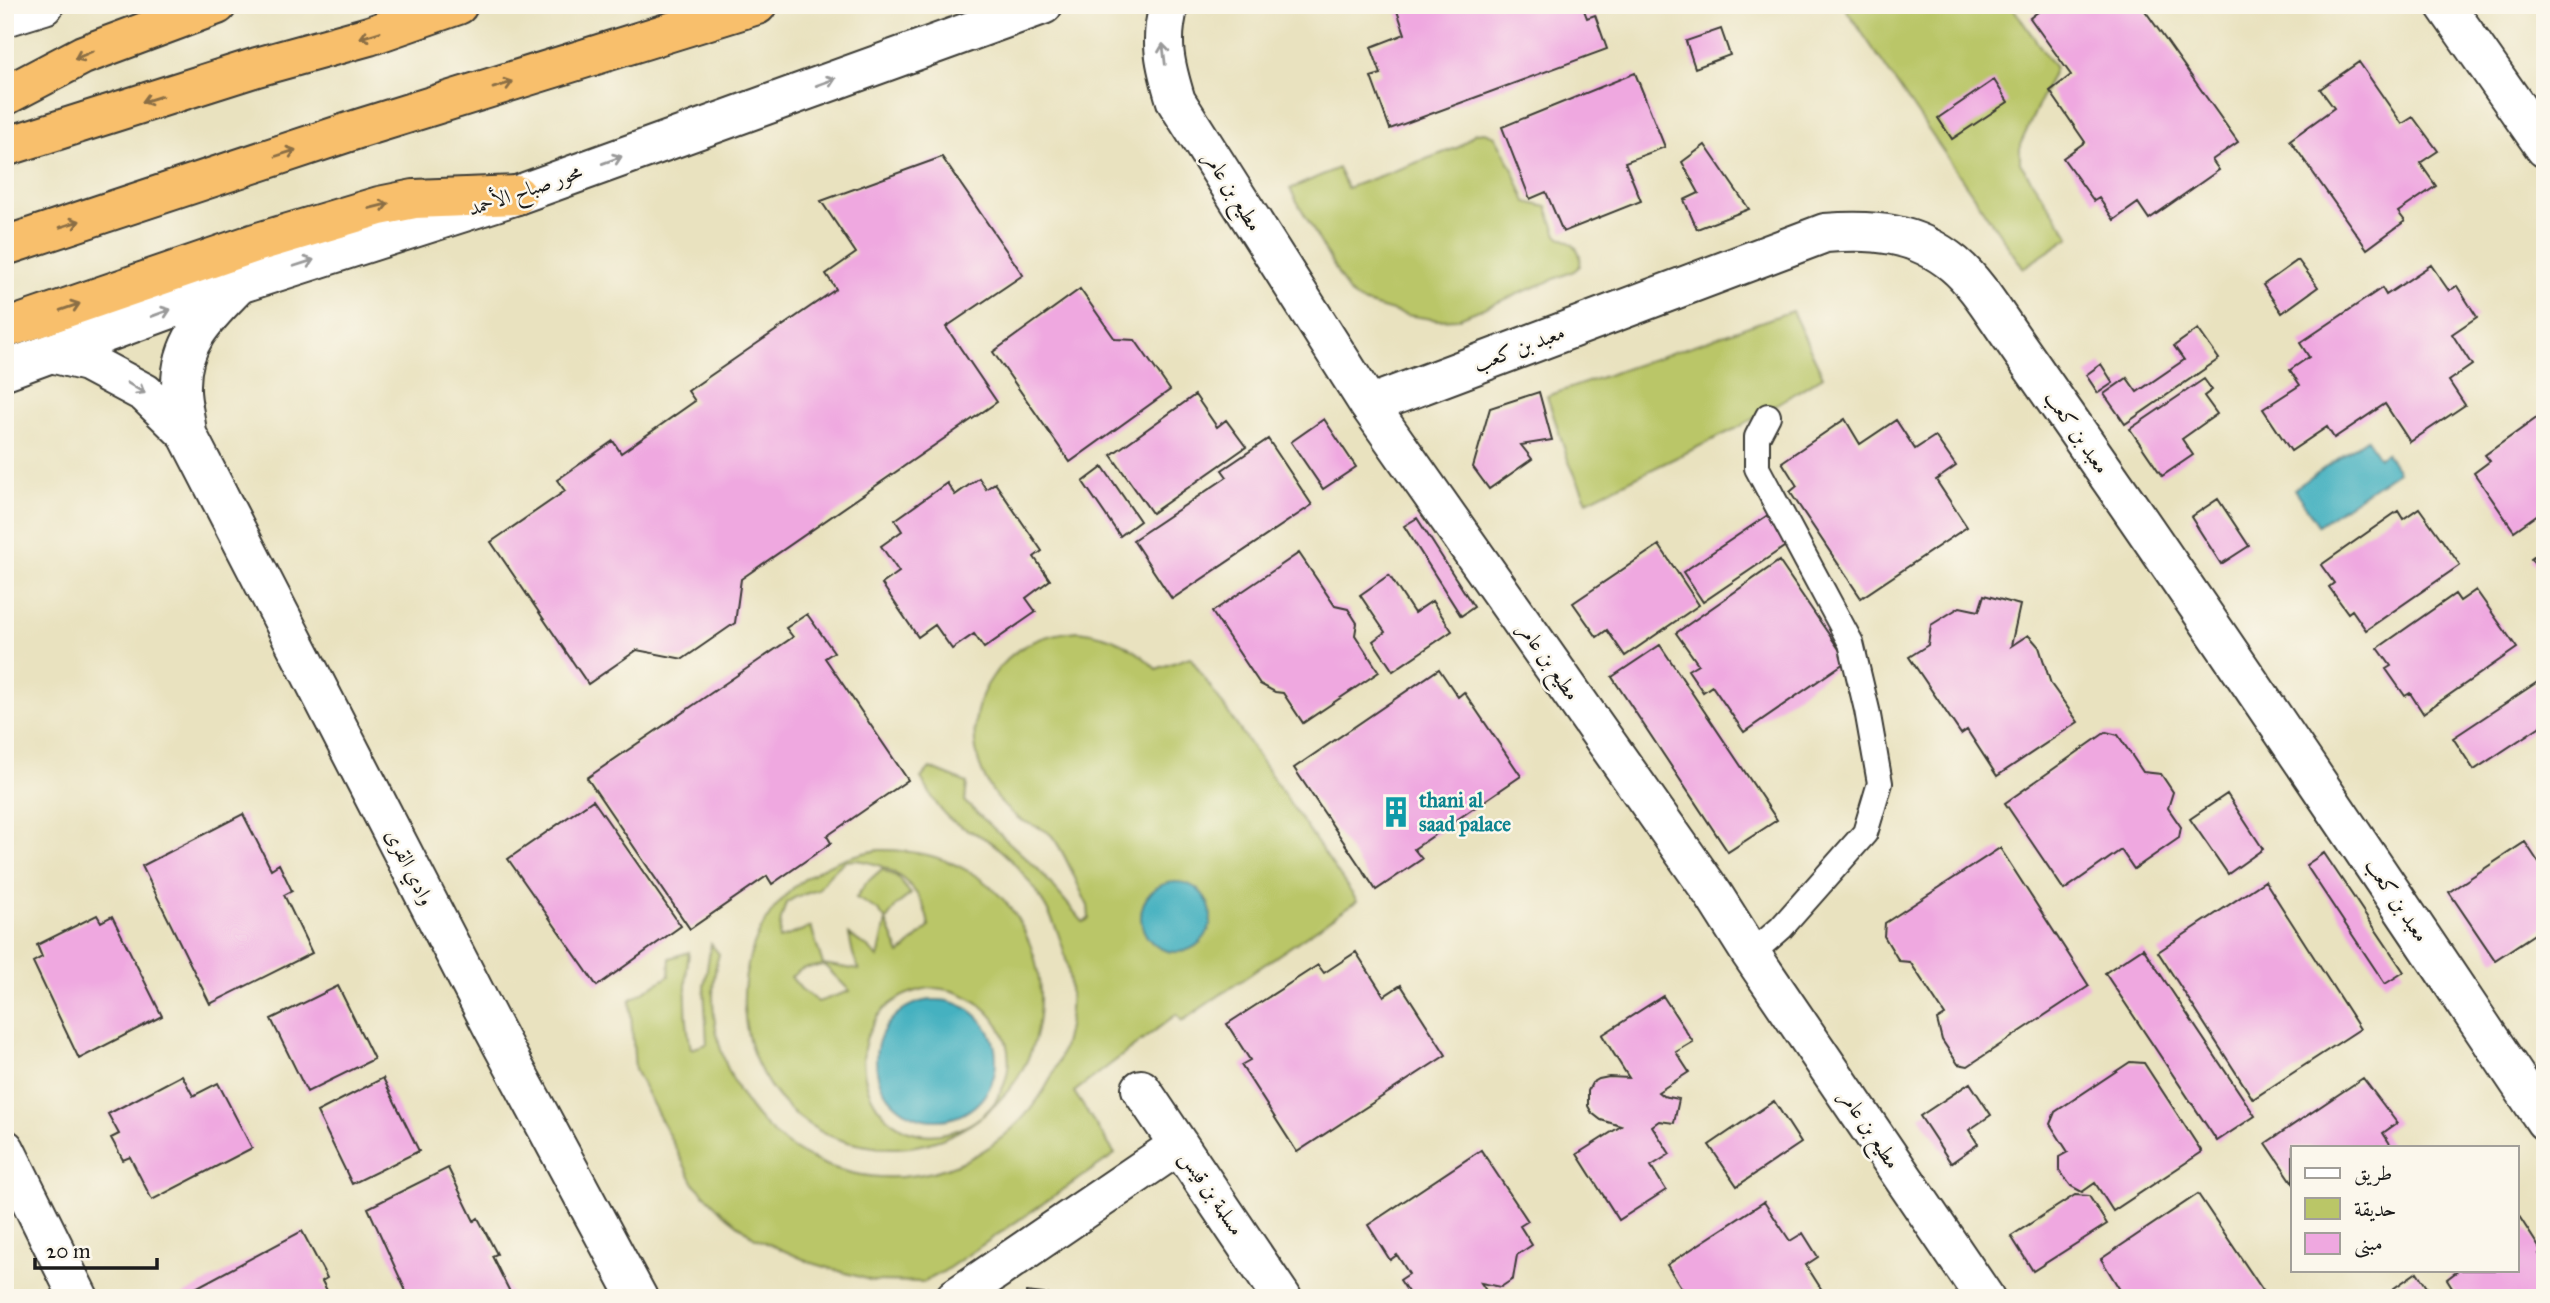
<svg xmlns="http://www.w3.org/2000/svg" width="2550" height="1303" font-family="'IM FELL Great Primer',Amiri,serif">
<rect width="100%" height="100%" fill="#fbf7ec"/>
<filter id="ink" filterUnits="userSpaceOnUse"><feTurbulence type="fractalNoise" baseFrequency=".0143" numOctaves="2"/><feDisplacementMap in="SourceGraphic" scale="14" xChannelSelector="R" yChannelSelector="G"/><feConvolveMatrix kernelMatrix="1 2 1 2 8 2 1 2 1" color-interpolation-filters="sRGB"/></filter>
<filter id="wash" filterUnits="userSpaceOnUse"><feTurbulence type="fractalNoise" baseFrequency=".00686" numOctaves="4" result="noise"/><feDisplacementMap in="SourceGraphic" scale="28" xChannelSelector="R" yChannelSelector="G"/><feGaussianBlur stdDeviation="1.57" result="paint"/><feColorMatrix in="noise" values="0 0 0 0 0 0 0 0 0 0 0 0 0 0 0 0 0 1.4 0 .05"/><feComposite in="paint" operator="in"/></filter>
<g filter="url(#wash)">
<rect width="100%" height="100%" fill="#e9e2bf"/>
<!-- green -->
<path fill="#bac667" stroke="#6b7142" stroke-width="2" fill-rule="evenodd" d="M1843 5H2011L2055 68 2020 145V163L2070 237 2023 268Z
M1485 132 1495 136 1512 167 1526 202 1547 207 1557 235C1570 243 1583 247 1580 266L1574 271 1457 319 1438 320 1406 315 1362 302 1349 293 1290 189 1338 168 1347 188 1459 147 1475 133Z
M1792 311 1823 376 1741 426 1587 501 1568 460 1547 396Z
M1079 631C1111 635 1134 646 1156 669L1190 657 1357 901 1182 1021 1177 1014 1074 1092 1115 1154 943 1272 924 1282 873 1281 812 1263 755 1238 723 1213 694 1184 635 1070 630 1000 669 976 670 958 689 952C684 984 685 1018 691 1049L707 1044 704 987 711 944 719 954C707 994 714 1041 732 1078 748 1113 778 1143 812 1159 958 1229 1116 1085 1058 933 1045 900 1021 866 993 844 981 834 964 830 952 821 938 810 930 793 921 778L930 768 967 783 965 802 1039 870 1083 922 1089 919 1088 906C1078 887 1064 849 1051 835 1044 827 1027 825 1018 818 973 785 960 721 993 676 1013 646 1045 633 1079 631Z
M879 850C946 849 1005 879 1030 944 1049 993 1041 1053 1006 1093 979 1125 939 1147 896 1148 708 1150 685 880 879 850ZM855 860C892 864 924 887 929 927L900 954 886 921 897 905 911 894 897 877 882 869 866 883 856 898 879 911 886 921 878 958 869 948 849 935 853 954 859 970 823 964 811 927 779 939 781 919 786 903 796 897 818 890 831 873 845 861ZM824 965 850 991 818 1002 801 989 791 977 802 969ZM930 988C991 988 1032 1051 994 1103 983 1118 968 1127 950 1132 856 1156 823 1004 930 988Z"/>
<!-- water -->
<path fill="#44b1c0" stroke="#30666e" stroke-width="2" d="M2367 439 2379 457 2386 453 2398 471 2318 525 2294 489Z
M1141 917a35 35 0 1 1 70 0a35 35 0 1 1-70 0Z
M876 1060a60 60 0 1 1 120 0a60 60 0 1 1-120 0Z"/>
<g id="blocks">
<!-- building -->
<path fill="#efa8e0" d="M1395 5H1582L1587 18 1595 15 1607 49 1390 129 1371 77 1381 74 1371 47 1405 34Z
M2047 5H2141L2238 142 2212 160 2219 170 2149 219 2138 203 2114 220 2099 198 2094 201 2063 158 2085 142 2050 91 2071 75 2030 18Z
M1721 29 1730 55 1695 68 1686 41Z
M2359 62 2402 124 2413 117 2438 151 2420 163 2436 186 2398 212 2405 221 2367 249 2290 140 2334 108 2320 89Z
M1635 73 1665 147 1625 162 1641 201 1563 232 1546 192 1530 199 1502 127Z
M1994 80 2008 102 1952 139 1938 118Z
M1705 145 1749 209 1697 229 1684 200 1699 193 1682 162Z
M942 157 1023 275 946 327 997 402 741 579 735 623 683 659 637 650 588 684 491 542 565 491 557 480 613 441 621 453 695 401 688 391 836 289 826 274 856 253 821 201Z
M2298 260 2318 287 2282 313 2263 285Z
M2431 265 2449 291 2457 286 2477 317 2452 334 2472 365 2449 381 2465 405 2410 442 2385 404 2334 438 2327 427 2291 451 2263 409 2300 385 2290 370 2309 357 2300 343 2382 288 2386 295Z
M1080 289 1115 339 1135 340 1170 390 1070 462 993 352Z
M2198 329 2219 359 2125 424 2104 394 2127 378 2137 392 2184 360 2174 346Z
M2101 364 2113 383 2098 393 2086 375Z
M2204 379 2212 390 2204 396 2217 414 2182 439 2193 455 2162 476 2130 429Z
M1539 392 1552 440 1521 445 1532 459 1489 489 1473 467 1490 408Z
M1195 395 1217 427 1226 420 1246 447 1152 513 1111 455Z
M2545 412V509L2514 531 2474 473 2490 461 2485 455Z
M1324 419 1356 467 1323 489 1291 442Z
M1845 419 1860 444 1896 420 1915 449 1935 436 1956 466 1936 480 1967 527 1861 598 1790 492 1797 486 1782 462Z
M1268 439 1312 505 1172 599 1133 540 1227 477 1222 470Z
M1103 467 1140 521 1120 536 1083 482Z
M979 478 986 489 995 483 1042 551 1034 557 1050 580 1026 598 1036 612 984 648 974 634 952 649 935 625 918 637 882 584 899 572 881 546 902 531 895 520 947 483 955 495Z
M2218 499 2249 546 2221 564 2191 517Z
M2419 508 2460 565 2366 630 2352 610 2348 613 2329 587 2334 583 2321 565 2398 511 2403 519Z
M1771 513 1790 543 1703 602 1683 572Z
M1417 518 1474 607 1461 616 1404 526Z
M1659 545 1699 605 1625 656 1607 630 1597 637 1573 603Z
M2545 549V579L2531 559Z
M1299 553 1335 606 1348 609 1357 623 1355 635 1379 672 1303 723 1283 693 1275 692 1260 684 1212 612Z
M1779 561 1847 661 1744 732 1712 686 1703 692 1688 670 1698 664 1676 633Z
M1389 575 1414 613 1432 601 1452 631 1393 671 1373 641 1385 632 1360 595Z
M2476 590 2517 648 2423 713 2410 693 2405 696 2386 669 2391 666 2378 648 2455 594 2460 601Z
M1984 595 2020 605 2011 646 2028 635 2032 639 2039 647 2051 684 2078 722 1997 776 1967 730 1961 734 1909 657 1928 645 1931 625 1960 607 1979 611Z
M807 614 834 652 825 658 908 780 827 836 831 843 772 884 767 876 690 929 587 778 793 637 786 628Z
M1660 645 1777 820 1728 852 1612 677Z
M1439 669 1458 697 1464 692 1521 776 1414 849 1422 859 1376 890 1294 768Z
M2545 677V723L2474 770 2453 738Z
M2106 732 2118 735 2143 772 2161 774 2173 792 2168 808 2181 827 2179 838 2134 869 2121 850 2064 890 2005 803Z
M2227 794 2263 849 2228 874 2190 819Z
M593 800 681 926 597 986 508 859Z
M243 814 271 869 279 864 292 891 284 895 312 953 210 1004 142 866Z
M2525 842 2545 872V927L2495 960 2449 892Z
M2000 848 2089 986 1968 1066 1958 1064 1942 1040 1937 1020 1945 1015 1910 962 1899 961 1884 936 1885 923Z
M2324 853 2404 972 2385 984 2306 865Z
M2265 881 2360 1029 2253 1099 2158 952Z
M97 915 101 922 112 916 162 1016 79 1059 33 962 42 957 37 945Z
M2143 948 2255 1116 2217 1141 2105 973Z
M1356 952 1384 996 1401 985 1446 1055 1297 1152 1241 1065 1250 1060 1227 1024 1318 965 1324 973Z
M338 986 374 1059 307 1092 271 1019Z
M1663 996 1693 1042 1676 1052 1689 1072 1658 1092 1663 1096 1679 1099 1674 1123 1659 1121 1652 1126 1670 1154 1651 1166 1666 1190 1619 1220 1577 1154 1621 1126 1601 1120 1592 1113 1588 1106V1091L1592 1083 1599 1079 1609 1077 1629 1078 1602 1035Z
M2130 1062 2144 1063 2202 1152 2113 1211 2095 1183 2082 1192 2071 1186 2059 1170V1157L2068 1152 2050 1124 2055 1112Z
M182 1075 193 1096 218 1083 252 1148 152 1200 130 1157 123 1160 111 1138 119 1134 108 1114Z
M383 1078 419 1151 352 1184 317 1112Z
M2363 1078 2397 1123 2383 1133 2392 1147H2293V1183L2266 1143Z
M1970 1083 1991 1115 1969 1130 1978 1144 1951 1163 1920 1116Z
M1774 1101 1801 1143 1737 1186 1709 1145Z
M1481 1150 1528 1221 1520 1226 1532 1245 1517 1255 1513 1279 1501 1287 1481 1283 1491 1298H1412L1400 1280 1409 1274 1397 1255 1390 1260 1368 1225Z
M448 1168 474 1221 478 1218 497 1254 492 1256 513 1298H409L368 1208Z
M2198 1194 2268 1298H2144L2142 1295 2137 1298H2125L2101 1259Z
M2075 1195 2089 1196 2107 1224 2033 1271 2011 1236Z
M1764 1202 1790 1241 1803 1233 1818 1257 1806 1265 1827 1298H1688L1667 1265Z
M2517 1213 2542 1252 2539 1254 2545 1263V1298H2459L2447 1279 2459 1270H2517Z
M302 1231 327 1278 322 1281 331 1298H177Z
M2417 1272 2434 1298H2380Z
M1026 1292 1060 1296V1298H1026Z"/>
</g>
</g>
<g filter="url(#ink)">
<use href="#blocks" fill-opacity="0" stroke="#3b3a34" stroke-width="2"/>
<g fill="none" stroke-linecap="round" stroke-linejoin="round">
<defs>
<path id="service" d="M1751 954 1781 928 1865 833 1880 783 1867 710 1851 643 1757 468V437L1768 416"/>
<path id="minor" d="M1169 5C1159 42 1165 65 1176 101L1369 405 1713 894 1751 954 1985 1298
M2445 5 2545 148
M51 353 87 362 145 393 187 434 492 1026 638 1298
M1369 405 1825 233C1873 229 1915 232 1954 264 1977 283 1994 313 2012 338 2048 390 2084 441 2120 493 2264 701 2404 911 2545 1121
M187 434C186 418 180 401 181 385 181 339 209 315 239 284
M1141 1089 1282 1298
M5 1149 79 1298
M955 1298 1179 1145"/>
<path id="tertiary" d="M5 17 44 5
M5 370 239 284 517 195 1043 5"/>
<path id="trunk" d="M5 96 83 55 217 5
M5 147 257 67 369 36 458 5
M5 246 361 128 757 5
M5 329 255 243 379 206 414 199 517 195"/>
</defs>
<!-- service casing -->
<use href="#service" stroke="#3b3a34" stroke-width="28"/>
<!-- minor casing -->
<use href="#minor" stroke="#3b3a34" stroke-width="42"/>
<!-- tertiary casing -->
<use href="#tertiary" stroke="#3b3a34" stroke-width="42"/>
<!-- trunk casing -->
<use href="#trunk" stroke="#3b3a34" stroke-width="42"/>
<!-- service -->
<use href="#service" stroke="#fff" stroke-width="24"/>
<!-- minor -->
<use href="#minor" stroke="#fff" stroke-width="38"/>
<!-- tertiary -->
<use href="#tertiary" stroke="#fff" stroke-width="38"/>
<!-- trunk -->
<use href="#trunk" stroke="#f8bf6c" stroke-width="38"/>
</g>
<!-- one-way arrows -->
<defs><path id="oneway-shaft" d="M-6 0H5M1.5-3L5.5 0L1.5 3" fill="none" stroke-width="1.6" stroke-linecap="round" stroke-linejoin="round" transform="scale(1.75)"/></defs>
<g stroke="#8a6e44">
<use href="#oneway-shaft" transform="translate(370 35) rotate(163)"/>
<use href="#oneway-shaft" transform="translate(84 55) rotate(156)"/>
<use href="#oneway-shaft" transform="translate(503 85) rotate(-17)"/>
<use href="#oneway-shaft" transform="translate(152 99) rotate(163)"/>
<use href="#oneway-shaft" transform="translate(286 153) rotate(-18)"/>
<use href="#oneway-shaft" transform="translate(379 206) rotate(-14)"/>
<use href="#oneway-shaft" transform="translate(70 224) rotate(-18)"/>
<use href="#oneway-shaft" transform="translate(70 307) rotate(-19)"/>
</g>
<g stroke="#999">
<use href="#oneway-shaft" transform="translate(1164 54) rotate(-97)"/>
<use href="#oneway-shaft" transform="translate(826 82) rotate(-20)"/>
<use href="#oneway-shaft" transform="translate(612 160) rotate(-20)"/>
<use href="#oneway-shaft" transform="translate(304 263) rotate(-18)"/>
<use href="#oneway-shaft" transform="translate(161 313) rotate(-20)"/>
<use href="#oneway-shaft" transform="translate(136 388) rotate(31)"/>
</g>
</g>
<!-- icons -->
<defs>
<symbol id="building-bare" viewBox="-9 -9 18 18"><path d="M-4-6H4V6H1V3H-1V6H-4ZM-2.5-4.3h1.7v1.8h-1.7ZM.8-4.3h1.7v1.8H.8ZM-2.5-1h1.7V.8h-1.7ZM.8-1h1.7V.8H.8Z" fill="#0f9aa8" stroke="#fbf7ec" stroke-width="2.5" paint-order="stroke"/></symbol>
</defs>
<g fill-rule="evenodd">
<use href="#building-bare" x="1374" y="790" width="44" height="44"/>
</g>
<g text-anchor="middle" stroke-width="5" stroke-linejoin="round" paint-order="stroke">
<!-- street labels -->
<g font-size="21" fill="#1c1c1c" stroke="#fbf7ec">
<text transform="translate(525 190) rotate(-19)" y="7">محور صباح الأحمد</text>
<text transform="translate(1233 191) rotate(58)" y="7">مطيع بن عامر</text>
<text transform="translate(1519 348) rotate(-21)" y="7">معبد بن كعب</text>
<text transform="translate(2077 432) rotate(55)" y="7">معبد بن كعب</text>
<text transform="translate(1549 661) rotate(55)" y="7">مطيع بن عامر</text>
<text transform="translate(410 867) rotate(63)" y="7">وادي القرى</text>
<text transform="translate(2397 900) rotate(56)" y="7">معبد بن كعب</text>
<text transform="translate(1870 1129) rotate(56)" y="7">مطيع بن عامر</text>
<text transform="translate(1212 1193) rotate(56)" y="7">مسلمة بن قيس</text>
</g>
<!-- culture labels -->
<g font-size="21" font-weight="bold" fill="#0d838f" stroke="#fbf7ec" text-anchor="start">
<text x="1419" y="807">thani al<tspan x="1419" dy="24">saad palace</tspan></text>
</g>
</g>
<!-- margin -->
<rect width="2550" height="1303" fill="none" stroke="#fbf7ec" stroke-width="28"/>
<!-- legend -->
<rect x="2291" y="1146" width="228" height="126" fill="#fbf7ec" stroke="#a29f99" stroke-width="2"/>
<rect x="2305" y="1168" width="35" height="10" fill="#ffffff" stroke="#a29f99" stroke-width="2"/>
<text x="2354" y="1180" font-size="21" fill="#1c1c1c">طريق</text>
<rect x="2305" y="1198" width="35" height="21" fill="#bac667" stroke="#a29f99" stroke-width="2"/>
<text x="2354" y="1216" font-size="21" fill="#1c1c1c">حديقة</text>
<rect x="2305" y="1233" width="35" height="21" fill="#efa8e0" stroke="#a29f99" stroke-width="2"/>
<text x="2354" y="1250" font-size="21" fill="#1c1c1c">مبنى</text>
<!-- scale -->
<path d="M35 1258v10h122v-10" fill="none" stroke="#1c1c1c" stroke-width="3.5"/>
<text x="46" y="1258" font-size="21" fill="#1c1c1c" stroke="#fbf7ec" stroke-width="5" paint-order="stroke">20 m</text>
</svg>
